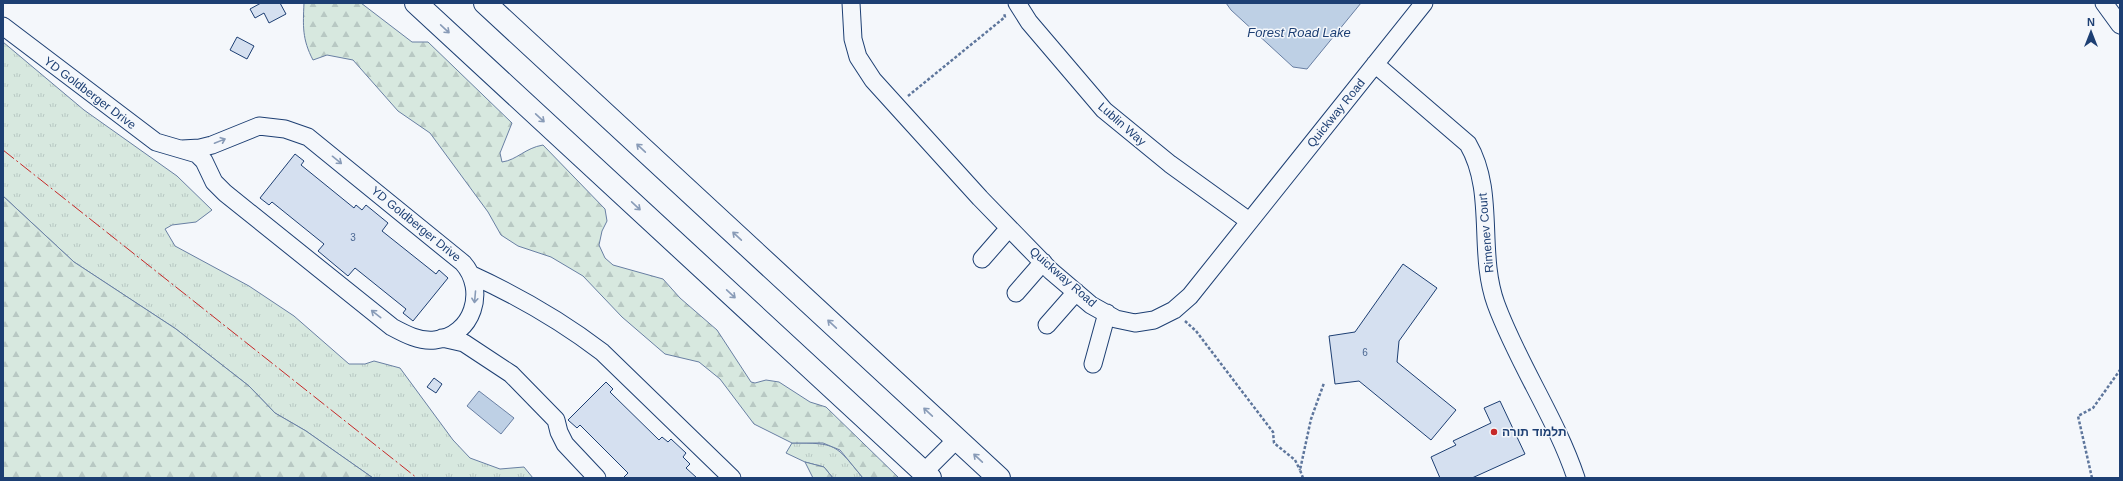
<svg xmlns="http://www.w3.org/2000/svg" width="2123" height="481" font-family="Arial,Heebo,sans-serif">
<defs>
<pattern id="grass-tufts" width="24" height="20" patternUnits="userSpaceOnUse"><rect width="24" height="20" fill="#d7e8df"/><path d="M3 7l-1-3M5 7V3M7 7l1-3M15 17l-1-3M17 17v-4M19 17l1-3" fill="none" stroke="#b8c8c3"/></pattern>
<pattern id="forest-firs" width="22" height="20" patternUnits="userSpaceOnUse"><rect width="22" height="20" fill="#d7e8df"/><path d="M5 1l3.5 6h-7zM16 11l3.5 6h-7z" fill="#b8c8c3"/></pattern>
</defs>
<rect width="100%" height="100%" fill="#f4f7fb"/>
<!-- grass -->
<path fill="url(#grass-tufts)" stroke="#687fa3" d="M3 42 84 110 177 176 212 210 196 222 172 225 165 229 175 246 249 286 294 316 349 364H365L374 361 400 368 453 440 470 458 500 469 524 467 533 478H373L306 431 275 413 249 386 176 329 74 262 3 196Z
M792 443C837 443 835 444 863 478H833L824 467 805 462 786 453Z"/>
<!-- forest -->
<path fill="url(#forest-firs)" stroke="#687fa3" d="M304 3H361L412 42H428L512 123 500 153 502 162C517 160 525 148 543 145L605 209 607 221 602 231 599 245 605 258 613 265 663 279 680 298 717 330 751 382 755 383 766 380 779 382 810 402 826 407 899 478H863L840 450 823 443H792L754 424 720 379 699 362 665 354 622 317 583 276 551 257 518 246 501 235 488 212 430 133 398 111 353 60 327 55 313 60C302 39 303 26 304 3Z
M3 196 74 262 176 329 249 386 275 413 306 431 373 478H3Z
M805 462 824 467 833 478H813Z"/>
<!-- water -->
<path fill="#bed0e5" stroke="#687fa3" d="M1226 3H1361L1307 69 1293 67 1231 10Z
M479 391 514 418 501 434 467 406Z"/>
<!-- building -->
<path fill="#d5e0f0" stroke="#1d3f73" d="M261 3H280L286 14 269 23 264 13 255 18 250 9Z
M237 37 254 46 247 59 230 50Z
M295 154 304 161 301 165 354 208 356 205 362 210 366 205 388 223 382 231 436 274 439 270 448 278 413 321 403 313 406 309 355 268 348 276 318 251 324 244 272 202 269 205 260 198Z
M1403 264 1437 288 1399 341 1397 362 1456 410 1431 440 1359 381 1335 384 1329 336 1355 332Z
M434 378 442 384 436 393 427 387Z
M606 382 613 389 610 392 659 440 662 437 668 442 671 439 686 453 683 457 690 464 686 468 697 478H623L628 473 580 425 577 428 568 420Z
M1500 401 1525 454 1472 478H1440L1431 457 1456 445 1453 441 1491 423 1484 408Z"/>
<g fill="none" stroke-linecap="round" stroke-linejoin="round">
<defs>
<path id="minor" d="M851 3 853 39 858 57 873 80 980 198 1051 271 1091 305 1116 319 1135 323 1154 320 1174 310 1190 296 1424 3
M1017 3 1029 22 1104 110 1170 164 1249 221
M2104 3 2120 25
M3 26 156 142 197 154 204 161 214 182 225 193 392 327C405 334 420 342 435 340 473 336 487 290 463 263L308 137 285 129 259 126 212 145 200 148 182 149
M1375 64 1468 144C1496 192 1477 252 1496 304 1518 364 1556 418 1576 478
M982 259 1009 228
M472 275C520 297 560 320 602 352L732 478
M1016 293 1043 262
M1047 325 1076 292
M442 338 464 343 511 374 556 420 559 432 565 444 597 478
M1093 364 1107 313
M924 472 957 439"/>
<path id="highway" d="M416 3 930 478
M485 3 999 478"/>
</defs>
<!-- minor casing -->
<use href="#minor" stroke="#1d3f73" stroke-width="19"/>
<!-- highway casing -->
<use href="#highway" stroke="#1d3f73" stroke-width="24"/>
<!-- path -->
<path stroke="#5e769c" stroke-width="2.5" stroke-dasharray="3 2" stroke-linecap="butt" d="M908 96 1005 17 1004 13
M1185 321 1196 331 1273 432 1274 443 1295 460 1300 470
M1303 478 1300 470 1311 419 1324 383
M2092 478 2078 416 2093 408 2120 370"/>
<!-- minor -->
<use href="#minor" stroke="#f4f7fb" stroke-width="17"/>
<!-- highway -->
<use href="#highway" stroke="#f4f7fb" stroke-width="22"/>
<!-- power -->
<path stroke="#c62828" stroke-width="1" stroke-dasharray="14 3 2 3" stroke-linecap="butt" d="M3 150 417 478"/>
</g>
<!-- one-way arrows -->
<defs><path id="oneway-shaft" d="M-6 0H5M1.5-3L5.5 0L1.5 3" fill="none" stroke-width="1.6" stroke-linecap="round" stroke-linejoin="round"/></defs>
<g stroke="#889bb7">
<use href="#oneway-shaft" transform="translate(445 29) rotate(43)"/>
<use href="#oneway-shaft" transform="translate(540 118) rotate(43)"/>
<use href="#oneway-shaft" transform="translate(220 141) rotate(-22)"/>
<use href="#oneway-shaft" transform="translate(641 148) rotate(-137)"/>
<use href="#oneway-shaft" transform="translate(337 160) rotate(39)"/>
<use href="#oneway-shaft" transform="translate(636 206) rotate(43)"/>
<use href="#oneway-shaft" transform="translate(737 236) rotate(-137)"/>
<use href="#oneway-shaft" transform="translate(731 294) rotate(43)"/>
<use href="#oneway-shaft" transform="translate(475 297) rotate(95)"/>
<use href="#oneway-shaft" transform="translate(376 314) rotate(-142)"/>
<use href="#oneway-shaft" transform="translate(832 324) rotate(-137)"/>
<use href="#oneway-shaft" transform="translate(928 412) rotate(-137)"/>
<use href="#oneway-shaft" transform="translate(978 458) rotate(-137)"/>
</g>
<!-- markers -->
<circle fill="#c62828" stroke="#f4f7fb" stroke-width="1.5" cx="1494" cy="432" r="4"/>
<g text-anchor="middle" stroke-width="3" stroke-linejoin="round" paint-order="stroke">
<!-- number labels -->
<g font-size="10" fill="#4b6792">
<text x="353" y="241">3</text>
<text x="1365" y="356">6</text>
</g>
<!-- street labels -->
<g font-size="12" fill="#1d3f73" stroke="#f4f7fb">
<text transform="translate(90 93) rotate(37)" y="4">YD Goldberger Drive</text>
<text transform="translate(1336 113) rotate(-51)" y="4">Quickway Road</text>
<text transform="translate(1122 124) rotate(41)" y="4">Lublin Way</text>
<text transform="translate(416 224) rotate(39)" y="4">YD Goldberger Drive</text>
<text transform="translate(1486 233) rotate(-95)" y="4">Rimenev Court</text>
<text transform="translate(1063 277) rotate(41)" y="4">Quickway Road</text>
</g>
<!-- poi labels -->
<g font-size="12" font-weight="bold" fill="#1d3f73" stroke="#f4f7fb" text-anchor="start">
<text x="1502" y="436">תלמוד תורה</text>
</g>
<!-- water labels -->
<g font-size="13" font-style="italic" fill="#1d3f73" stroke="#f4f7fb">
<text x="1299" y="37">Forest Road Lake</text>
</g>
</g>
<!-- border -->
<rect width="2123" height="481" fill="none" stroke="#1d3f73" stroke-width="8"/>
<!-- north arrow -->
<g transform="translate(2091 32)" stroke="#f4f7fb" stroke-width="3" paint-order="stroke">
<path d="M0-3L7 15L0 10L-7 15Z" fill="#1d3f73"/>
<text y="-6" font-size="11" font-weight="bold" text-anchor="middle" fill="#1d3f73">N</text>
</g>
</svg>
